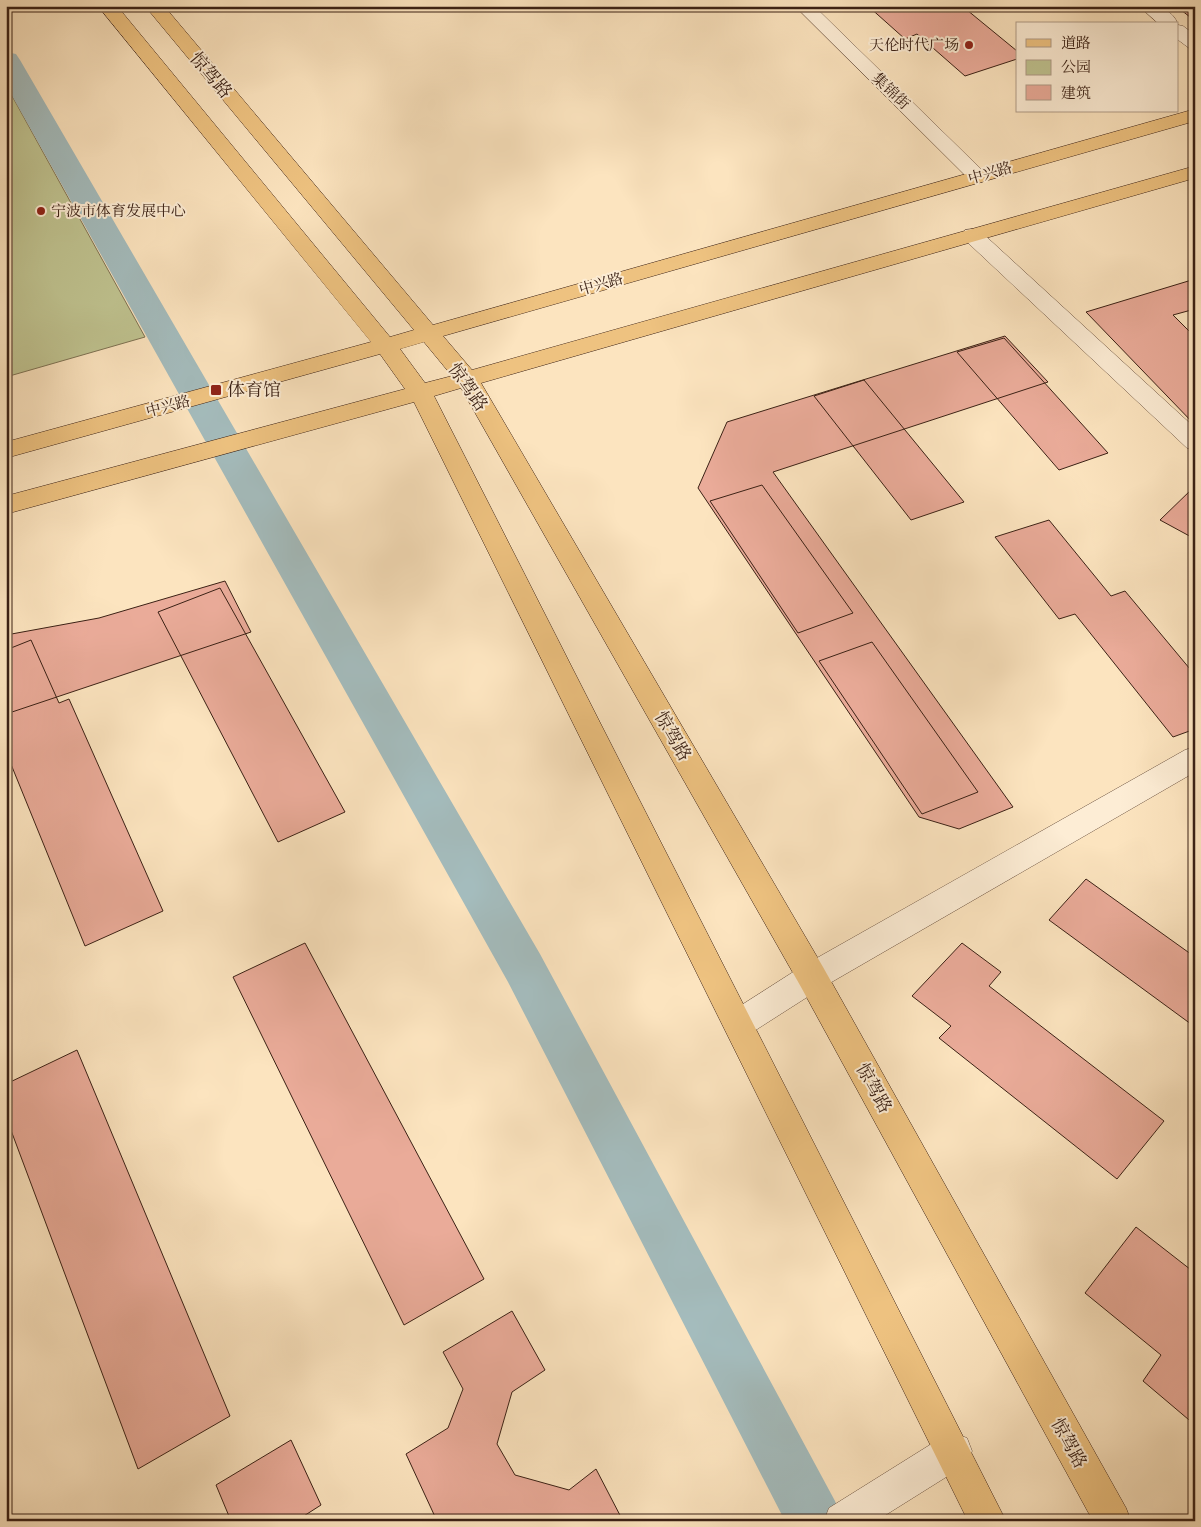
<svg xmlns="http://www.w3.org/2000/svg" width="1201" height="1527" font-family="'IM FELL DW Pica','Noto Serif SC',serif">
<rect width="100%" height="100%" fill="#fce4bf"/>
<filter id="stains"><feTurbulence type="fractalNoise" baseFrequency=".004" numOctaves="4"/><feColorMatrix values="0 0 0 0 .2 0 0 0 0 .09 0 0 0 0 .02 0 0 0 .5 -.17"/></filter>
<radialGradient id="worn" r=".72"><stop offset=".6" stop-color="#630" stop-opacity="0"/><stop offset="1" stop-color="#630" stop-opacity=".3"/></radialGradient>
<!-- green -->
<path fill="#c0c491" stroke="#7e7253" d="M6 85 145 337 6 377Z"/>
<g fill="none" stroke-linecap="round" stroke-linejoin="round">
<!-- canal -->
<path fill="#a4bcbd" fill-rule="evenodd" d="M6 52 16 54 20 60 540 954 835 1501 843 1521H785L508 982 6 85Z"/>
</g>
<!-- building -->
<path fill="#eaab99" stroke="#3b2115" d="M868 6H978L967 10 1017 51V59L965 76 917 34 905 39Z
M1176 6H1195V21Z
M1195 279V309L1173 315 1195 337V425L1086 312Z
M1005 336 1048 382 773 472 1013 807 959 829 919 817 698 488 727 422Z
M1004 338 1108 453 1059 470 957 352Z
M864 380 964 502 911 520 814 396Z
M762 485 853 613 798 633 710 501Z
M1193 488 1195 489V539L1160 520Z
M1049 520 1111 596 1125 591 1195 675V729L1173 737 1075 614 1059 619 995 537Z
M225 581 251 632 6 714V635L99 618Z
M220 588 345 812 278 842 158 612Z
M31 640 59 703 69 699 163 911 85 946 6 752V650Z
M872 642 978 792 922 814 819 661Z
M1086 879 1195 957V1027L1049 920Z
M305 943 484 1279 404 1325 233 977Z
M962 943 1001 972 989 986 1164 1121 1117 1179 939 1038 951 1026 912 996Z
M77 1050 230 1416 138 1469 6 1117V1084Z
M1136 1227 1195 1273V1425L1143 1381 1161 1355 1085 1293Z
M512 1311 545 1370 512 1392 497 1444 515 1475 569 1490 596 1469 623 1521H437L406 1454 448 1428 463 1389 443 1352Z
M291 1440 321 1505 296 1521H231L216 1485Z"/>
<g fill="none" stroke-linecap="round" stroke-linejoin="round">
<defs>
<path id="minor" d="M795 6H814L985 173 988 177 985 181 978 183 971 181Z
M1139 6C1155 6 1173 8 1178 25L1183 26 1195 35V49L1189 48 1177 39V24H1159Z
M972 229 979 230 1195 428V450L1187 448 965 240 962 235 965 230Z
M1195 747V772L823 987 751 1033 740 1037 729 1033 725 1023 729 1013 801 967 1185 750Z
M954 1433 967 1438 972 1451 967 1464 876 1521H824L829 1508 941 1438Z"/>
<path id="major" d="M98 6H117L390 337 414 330 145 6H164L433 325 1195 109V121L443 336 472 370 1195 166V178L481 383 823 967 1126 1508 1131 1521H1093L801 987 461 388 434 396 1006 1521H968L414 402 6 514V496L405 389 380 354 6 458V442L371 342ZM424 342 452 376 425 383 400 349Z"/>
</defs>
<!-- minor casing -->
<use href="#minor" stroke="#6b5240" stroke-width="1"/>
<!-- major casing -->
<use href="#major" stroke="#3b2115" stroke-width="1"/>
<!-- minor -->
<use href="#minor" fill="#fdedd5" fill-rule="evenodd"/>
<!-- major -->
<use href="#major" fill="#eec280" fill-rule="evenodd"/>
</g>
<!-- markers -->
<g fill="#8f2418" stroke="#fdedd5" stroke-width="2">
<circle cx="969" cy="45" r="5"/>
<circle cx="41" cy="211" r="5"/>
<rect x="210" y="384" width="12" height="12" rx="2.5"/>
</g>
<g text-anchor="middle" stroke-width="4" stroke-linejoin="round" paint-order="stroke">
<!-- far-poi labels -->
<g font-size="15" fill="#3b2115" stroke="#fdedd5" text-anchor="end">
<text x="959" y="50">天伦时代广场</text>
<text x="51" y="216" text-anchor="start">宁波市体育发展中心</text>
</g>
<!-- far-street labels -->
<g font-size="15" fill="#3b2115" stroke="#fdedd5">
<text transform="translate(891 91) rotate(44)" y="5">集锦街</text>
<text transform="translate(990 173) rotate(-16)" y="5">中兴路</text>
<text transform="translate(601 284) rotate(-16)" y="5">中兴路</text>
<text transform="translate(168 406) rotate(-15)" y="5">中兴路</text>
</g>
<!-- street labels -->
<g font-size="18" fill="#3b2115" stroke="#fdedd5">
<text transform="translate(211 75) rotate(50)" y="6">惊驾路</text>
<text transform="translate(468 387) rotate(55)" y="6">惊驾路</text>
<text transform="translate(673 736) rotate(60)" y="6">惊驾路</text>
<text transform="translate(874 1088) rotate(61)" y="6">惊驾路</text>
<text transform="translate(1069 1443) rotate(61)" y="6">惊驾路</text>
</g>
<!-- poi labels -->
<g font-size="18" fill="#3b2115" stroke="#fdedd5" text-anchor="start">
<text x="227" y="396">体育馆</text>
</g>
</g>
<!-- margin -->
<rect width="1201" height="1527" fill="none" stroke="#fce4bf" stroke-width="25"/>
<rect x="8" y="8" width="1186" height="1512" fill="none" stroke="#3b2115" stroke-width="2.5"/>
<rect x="12" y="12" width="1176" height="1502" fill="none" stroke="#3b2115"/>
<!-- legend -->
<rect x="1016" y="22" width="162" height="90" fill="#fdedd5" stroke="#af9b88"/>
<rect x="1026" y="39" width="25" height="8" fill="#eec280" stroke="#af9b88"/>
<text x="1061" y="48" font-size="15" fill="#3b2115">道路</text>
<rect x="1026" y="60" width="25" height="15" fill="#c0c491" stroke="#af9b88"/>
<text x="1061" y="72" font-size="15" fill="#3b2115">公园</text>
<rect x="1026" y="85" width="25" height="15" fill="#eaab99" stroke="#af9b88"/>
<text x="1061" y="98" font-size="15" fill="#3b2115">建筑</text>
<rect width="100%" height="100%" filter="url(#stains)"/>
<rect width="100%" height="100%" fill="url(#worn)"/>
</svg>
